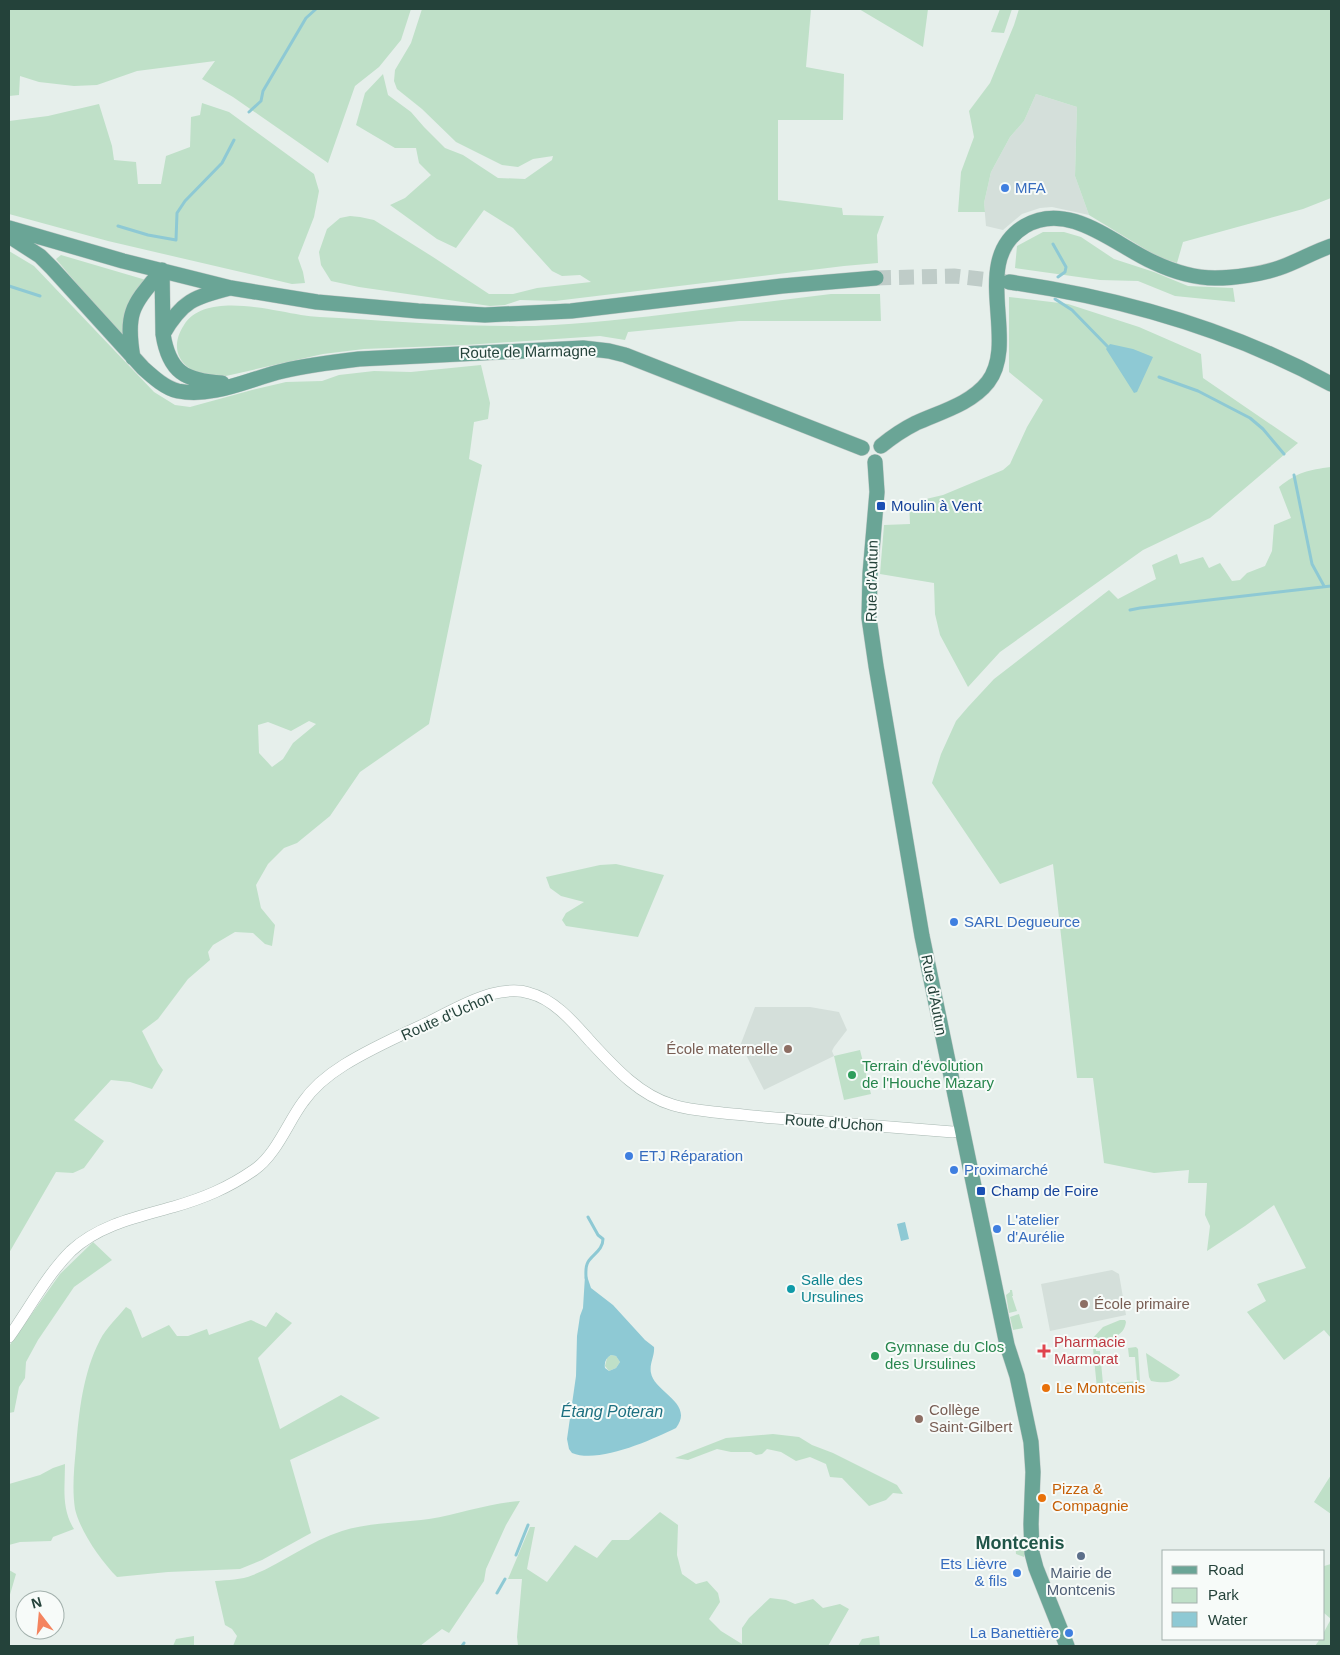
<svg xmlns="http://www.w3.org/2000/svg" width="1340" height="1655" font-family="Arial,sans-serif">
<rect width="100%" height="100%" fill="#e6efeb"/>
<!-- built -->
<path fill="#d4dfda" d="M1036 94 1077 107 1075 176 1089 215 1052 207 1040 208 1022 214 1003 230 986 226 984 203 991 172 1010 137 1024 121Z
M755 1007H810L839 1012 847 1030 834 1047 832 1051 834 1056 764 1090 742 1047 740 1046Z
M1112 1270 1119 1274 1126 1315 1050 1331 1041 1284Z"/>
<!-- green -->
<path fill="#bfe0c8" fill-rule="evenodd" d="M9 9H411L401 40 379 67 355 86 328 163 233 97 202 79 215 61 137 71 97 85 74 86 39 82 20 76 19 95 9 96Z
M422 9H811L806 67 844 74 843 120H778V200L842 208 843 215 884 216 877 235 878 263 844 266 555 301 520 300 505 305 490 306 359 287 331 281 321 265 319 252 327 229 340 218 350 216 360 217 374 220 433 257 489 294H513L537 288 591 282 580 275 562 276 552 271 513 228 484 210 456 248 437 239 390 205 405 198 431 175 419 163 416 148H395L356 125 365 93 383 74 388 95 411 112 424 127 445 148 463 155 498 178 525 179 552 160 553 156 533 159 518 167 502 165 456 142 422 109 397 89 394 81 395 70 411 43Z
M859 9H928L923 47Z
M1000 9H1012L1004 33 991 32Z
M1019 9H1331V198L1303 209 1183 242 1177 263 1158 257 1089 215 1075 176 1077 107 1036 94 1024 121 1010 137 991 172 984 203 985 212H958L961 172 974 137 969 111 990 83 1014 25Z
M202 103 229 112 314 174 319 191 314 217 298 258 303 272 305 283 292 284 108 241 9 214V121L48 116 99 104 112 146 114 160 136 162 138 184H161L166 156 190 147 191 117 200 115Z
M1043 232H1064L1081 237 1114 259 1154 272 1188 286 1233 288 1235 302 1175 296 1138 281 1100 280 1015 268 1017 246Z
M9 251 34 266 154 392 175 405 190 407 252 390 286 382 322 381 339 375 374 371 411 372 481 365 490 403 488 419 474 422 469 459 482 465 429 724 360 772 330 816 297 843 284 848 268 864 256 885 261 908 275 925 272 946 265 944 253 933 235 932 213 945 208 952 210 960 188 979 158 1019 142 1031 158 1063 163 1070 152 1089 130 1082 111 1080 74 1120 104 1141 84 1168 73 1173 56 1172 9 1253ZM309 721 316 724 293 743 283 759 272 767 259 753 258 725 268 722 291 731Z
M61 255 146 280 124 340 56 259Z
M831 294H880L881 321H739L628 332 625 340 600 336 465 345 364 349 323 354 217 378C187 375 165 354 184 325 205 292 269 310 301 315 313 317 326 317 339 318 404 322 469 327 535 326 585 324 635 318 685 312 734 306 782 300 831 294Z
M1009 297 1068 304 1139 327 1201 354 1203 378 1298 443 1210 518 1143 550 1000 652 968 687 940 635 935 614 934 583 880 574 884 525 910 524 909 503 943 495 1003 470 1010 464 1027 427 1043 400 1009 372Z
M1331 467V1338L1324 1330 1284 1360 1247 1312 1266 1301 1257 1284 1306 1268 1274 1205 1245 1226 1207 1251 1210 1226 1205 1215 1207 1183H1188L1189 1170 1154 1173 1104 1163 1093 1078H1077L1053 864 1000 884 932 783 941 754 956 721 968 707 994 679 1109 590 1118 599 1156 579 1152 565 1177 554 1180 564 1203 557 1209 568 1220 563 1232 581 1240 580 1247 573 1265 566 1272 551 1274 525 1291 518 1279 487C1298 472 1308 470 1331 467Z
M616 864 664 875 638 937 566 926 562 920 566 913 584 902 561 896 550 888 546 877 600 865Z
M860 1050 871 1094 844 1100 834 1056Z
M93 1242 112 1260 74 1287 38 1340 26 1362 25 1378 19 1387 14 1412 9 1413V1346L60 1274Z
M1010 1290H1012L1013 1296H1012L1017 1311 1009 1313 1006 1295 1010 1292Z
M126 1307 131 1310 142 1338 169 1325 177 1336H188L207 1329 209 1335 251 1320 266 1327 276 1312 292 1323 258 1358 280 1429 341 1395 380 1418 290 1460 311 1533 262 1560 240 1569 168 1572 117 1577C101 1561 80 1531 75 1509 72 1489 74 1468 76 1448 79 1411 83 1373 100 1340 106 1328 118 1317 126 1307Z
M1019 1314 1023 1328 1013 1330 1010 1317Z
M1120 1320H1125L1126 1322C1124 1338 1108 1339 1095 1342L1096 1351H1100L1103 1384 1137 1381 1135 1357H1129L1128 1348 1136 1347 1138 1349 1140 1382 1128 1388H1097L1092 1339 1103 1327Z
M1146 1353 1180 1375C1173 1384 1162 1383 1151 1381L1149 1377Z
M611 1355 616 1356 620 1362 616 1368 609 1371 605 1366 607 1358Z
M773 1434 799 1437 812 1445 833 1453 897 1485 903 1494 893 1493 886 1500 869 1506 842 1478 830 1477 826 1464 810 1457 796 1461 781 1452 767 1449 762 1454 756 1455 751 1452H731L717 1449 688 1460 675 1458 726 1438Z
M65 1464C65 1486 61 1509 74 1529L53 1537 51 1541 20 1542 9 1545V1484L40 1475 53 1468Z
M1331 1475V1514L1314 1502Z
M520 1501 506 1525 486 1569 484 1581 449 1633 442 1629 420 1646H233L237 1636 232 1629 225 1625 215 1581C228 1580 241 1580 253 1575 283 1563 310 1541 342 1531 370 1522 401 1523 429 1519 460 1514 489 1503 520 1501Z
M660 1512 678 1525 677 1555 682 1574 696 1584 707 1581 718 1593 720 1602 709 1619 721 1631 742 1644V1628L749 1618 770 1598 786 1600 795 1604 813 1599 823 1608 840 1604 849 1609 828 1646H518L517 1637 522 1579H508L530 1527H535L527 1569 547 1582 575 1545 597 1558 612 1540H629Z
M1024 1537V1557L1016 1554 1015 1540Z
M1331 1564V1646H1315L1320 1639H1324V1632L1331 1619 1324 1613V1566Z
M9 1570 16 1574 9 1598Z
M194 1636V1646H173L176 1639Z
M879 1636 880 1646H858L862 1639Z"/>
<!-- water -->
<path fill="#8ec9d4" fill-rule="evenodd" d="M1110 344 1133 349 1153 357 1137 392 1134 393 1106 349Z
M905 1222 909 1239 901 1241 897 1224Z
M585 1276H587L591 1288 613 1305 645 1340 654 1347C655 1356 649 1364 651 1373 654 1392 695 1403 676 1428 651 1440 599 1464 572 1453L569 1449 567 1439 576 1376 577 1336 580 1316 583 1308ZM611 1355 616 1356 620 1362 616 1368 609 1371 605 1368C604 1362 606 1358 611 1355Z"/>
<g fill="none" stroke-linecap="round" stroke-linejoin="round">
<!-- stream -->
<path stroke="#8ec9d4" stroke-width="3" d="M249 112 261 101 263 91 306 18 316 9
M118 226 148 235 176 240 177 213 185 201 222 163 234 140
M1053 244 1066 267 1065 272 1058 277
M9 286 40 296
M1055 299 1072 310 1110 349
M1159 377 1198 391 1250 418 1263 429 1284 454
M1294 475 1312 564 1324 586
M1130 610 1140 608 1331 586
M586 1278C586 1273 585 1267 588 1262 593 1254 603 1250 603 1239L598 1235 588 1217
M516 1555 528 1525
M497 1593 505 1579
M462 1646 464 1643"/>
<!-- major-tunnel -->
<path stroke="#bfccc8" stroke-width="15" stroke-dasharray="15 8" stroke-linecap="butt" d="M876 278 954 276 1008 282"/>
<defs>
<path id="minor" d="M9 1337C29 1309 46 1276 71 1251 99 1225 137 1217 173 1207 204 1198 228 1188 254 1170 276 1155 288 1122 303 1102 314 1086 328 1075 344 1065 371 1048 401 1035 429 1022 449 1012 469 1000 491 994 503 991 517 989 529 993 554 999 574 1023 590 1041 614 1067 639 1095 673 1105 690 1110 706 1111 723 1113 746 1115 768 1118 790 1119 844 1123 898 1128 953 1132L962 1130"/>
<path id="major" d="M9 228 123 261 231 288 317 302 418 311 485 315 571 311 782 286 876 278
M9 236 40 256 52 268 143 368C153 377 165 388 178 391 213 398 249 379 283 371 308 365 333 362 359 359L583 348 609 351 625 355 862 448
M162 270 163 333
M1009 282C1121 298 1232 330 1331 384
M133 358C125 311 133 305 162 270
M222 383C185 381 169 372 163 334 182 301 194 297 230 288
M881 446C892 437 904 429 916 423 940 412 971 404 988 382 1020 340 968 260 1025 226 1069 200 1115 245 1153 262 1172 271 1194 278 1215 278 1234 278 1262 274 1279 268 1297 262 1313 252 1331 246
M875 462 877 492 870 574 869 618 876 666 922 936 1007 1345 1017 1376 1031 1442 1033 1472 1031 1524 1032 1553 1036 1568 1067 1646"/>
</defs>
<!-- minor casing -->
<use href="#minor" stroke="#a8b8b2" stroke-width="12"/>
<!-- major casing -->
<use href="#major" stroke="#c2cac8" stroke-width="16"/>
<!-- minor -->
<use href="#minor" stroke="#fff" stroke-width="11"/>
<!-- major -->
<use href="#major" stroke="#6aa596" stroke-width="15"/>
</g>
<!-- markers -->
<g fill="#3f7fe0" stroke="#f7fbf9" stroke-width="2">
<circle cx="1005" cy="188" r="5"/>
<circle cx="954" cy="922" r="5"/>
<circle cx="629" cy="1156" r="5"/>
<circle cx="954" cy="1170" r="5"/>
<circle cx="997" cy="1229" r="5"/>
<circle cx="1017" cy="1573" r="5"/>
<circle cx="1069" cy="1633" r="5"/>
</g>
<g fill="#1a4fb4" stroke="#f7fbf9" stroke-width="2">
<rect x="876" y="501" width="10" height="10" rx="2.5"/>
<rect x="976" y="1186" width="10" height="10" rx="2.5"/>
</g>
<g fill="#8d6e63" stroke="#f7fbf9" stroke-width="2">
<circle cx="788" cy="1049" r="5"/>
<circle cx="1084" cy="1304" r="5"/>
<circle cx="919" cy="1419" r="5"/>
</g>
<g fill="#2e9e5b" stroke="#f7fbf9" stroke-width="2">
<circle cx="852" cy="1075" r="5"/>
<circle cx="875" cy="1356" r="5"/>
</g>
<circle fill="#0f9aa8" stroke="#f7fbf9" stroke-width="2" cx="791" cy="1289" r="5"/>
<path fill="#e0444e" stroke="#f7fbf9" stroke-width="2" d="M1041.5 1343.5h5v5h5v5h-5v5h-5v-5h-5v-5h5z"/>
<g fill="#e8710a" stroke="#f7fbf9" stroke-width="2">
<circle cx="1046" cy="1388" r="5"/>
<circle cx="1042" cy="1498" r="5"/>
</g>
<circle fill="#5c6f8a" stroke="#f7fbf9" stroke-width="2" cx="1081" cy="1556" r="5"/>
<g text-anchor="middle" stroke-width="4" stroke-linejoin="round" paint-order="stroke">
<!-- shop labels -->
<g font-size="15" fill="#366cbe" stroke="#f7fbf9" text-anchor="start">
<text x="1015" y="193">MFA</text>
<text x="964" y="927">SARL Degueurce</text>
<text x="639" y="1161">ETJ Réparation</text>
<text x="964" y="1175">Proximarché</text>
<text x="1007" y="1225">L'atelier<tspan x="1007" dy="17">d'Aurélie</tspan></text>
<text x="1007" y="1569" text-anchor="end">Ets Lièvre<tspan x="1007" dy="17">&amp; fils</tspan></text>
<text x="1059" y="1638" text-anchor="end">La Banettière</text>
</g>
<!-- street labels -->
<g font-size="15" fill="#24423a" stroke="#f7fbf9">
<text transform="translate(528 352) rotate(-1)" y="5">Route de Marmagne</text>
<text transform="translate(872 581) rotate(-89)" y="5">Rue d'Autun</text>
<text transform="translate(934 995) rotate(79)" y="5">Rue d'Autun</text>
<text transform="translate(447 1016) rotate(-24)" y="5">Route d'Uchon</text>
<text transform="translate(834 1123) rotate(4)" y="5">Route d'Uchon</text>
</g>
<!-- transit labels -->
<g font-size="15" fill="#164399" stroke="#f7fbf9" text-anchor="start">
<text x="891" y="511">Moulin à Vent</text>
<text x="991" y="1196">Champ de Foire</text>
</g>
<!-- education labels -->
<g font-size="15" fill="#785e54" stroke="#f7fbf9" text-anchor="start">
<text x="778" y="1054" text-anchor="end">École maternelle</text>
<text x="1094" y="1309">École primaire</text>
<text x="929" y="1415">Collège<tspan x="929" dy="17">Saint-Gilbert</tspan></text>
</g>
<!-- leisure labels -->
<g font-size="15" fill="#27864d" stroke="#f7fbf9" text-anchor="start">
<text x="862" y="1071">Terrain d'évolution<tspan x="862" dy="17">de l'Houche Mazary</tspan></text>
<text x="885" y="1352">Gymnase du Clos<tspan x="885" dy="17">des Ursulines</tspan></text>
</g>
<!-- culture labels -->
<g font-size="15" fill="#0d838f" stroke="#f7fbf9" text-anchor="start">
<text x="801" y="1285">Salle des<tspan x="801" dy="17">Ursulines</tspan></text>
</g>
<!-- health labels -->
<g font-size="15" fill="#be3a42" stroke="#f7fbf9" text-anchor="start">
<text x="1054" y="1347">Pharmacie<tspan x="1054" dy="17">Marmorat</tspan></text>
</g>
<!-- food labels -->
<g font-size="15" fill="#c56008" stroke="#f7fbf9" text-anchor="start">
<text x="1056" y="1393">Le Montcenis</text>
<text x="1052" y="1494">Pizza &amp;<tspan x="1052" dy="17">Compagnie</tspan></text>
</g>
<!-- service labels -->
<g font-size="15" fill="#4e5e75" stroke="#f7fbf9">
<text x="1081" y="1578">Mairie de<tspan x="1081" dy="17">Montcenis</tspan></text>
</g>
<!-- water labels -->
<g font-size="16" font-style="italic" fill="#1c6f80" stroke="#f7fbf9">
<text x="612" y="1417">Étang Poteran</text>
</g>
<!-- quarter labels -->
<g font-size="18" font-weight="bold" fill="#1f5548" stroke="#f7fbf9">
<text x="1020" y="1549">Montcenis</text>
</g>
</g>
<!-- border -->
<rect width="1340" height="1655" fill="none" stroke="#24423a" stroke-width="20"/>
<!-- legend -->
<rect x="1162" y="1550" width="162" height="90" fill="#f7fbf9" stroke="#a3b1ad"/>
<rect x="1172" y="1566" width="25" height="8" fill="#6aa596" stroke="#a3b1ad"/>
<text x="1208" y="1575" font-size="15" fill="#24423a">Road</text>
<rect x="1172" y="1588" width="25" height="15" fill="#bfe0c8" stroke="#a3b1ad"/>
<text x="1208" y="1600" font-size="15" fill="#24423a">Park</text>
<rect x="1172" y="1612" width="25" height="15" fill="#8ec9d4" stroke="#a3b1ad"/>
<text x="1208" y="1625" font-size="15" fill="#24423a">Water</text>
<!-- north arrow -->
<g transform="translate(40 1615) rotate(344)"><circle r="24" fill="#f7fbf9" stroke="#a3b1ad"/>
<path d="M0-4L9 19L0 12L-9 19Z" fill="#f4845f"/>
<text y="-8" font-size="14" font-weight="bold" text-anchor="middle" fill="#24423a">N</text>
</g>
</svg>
